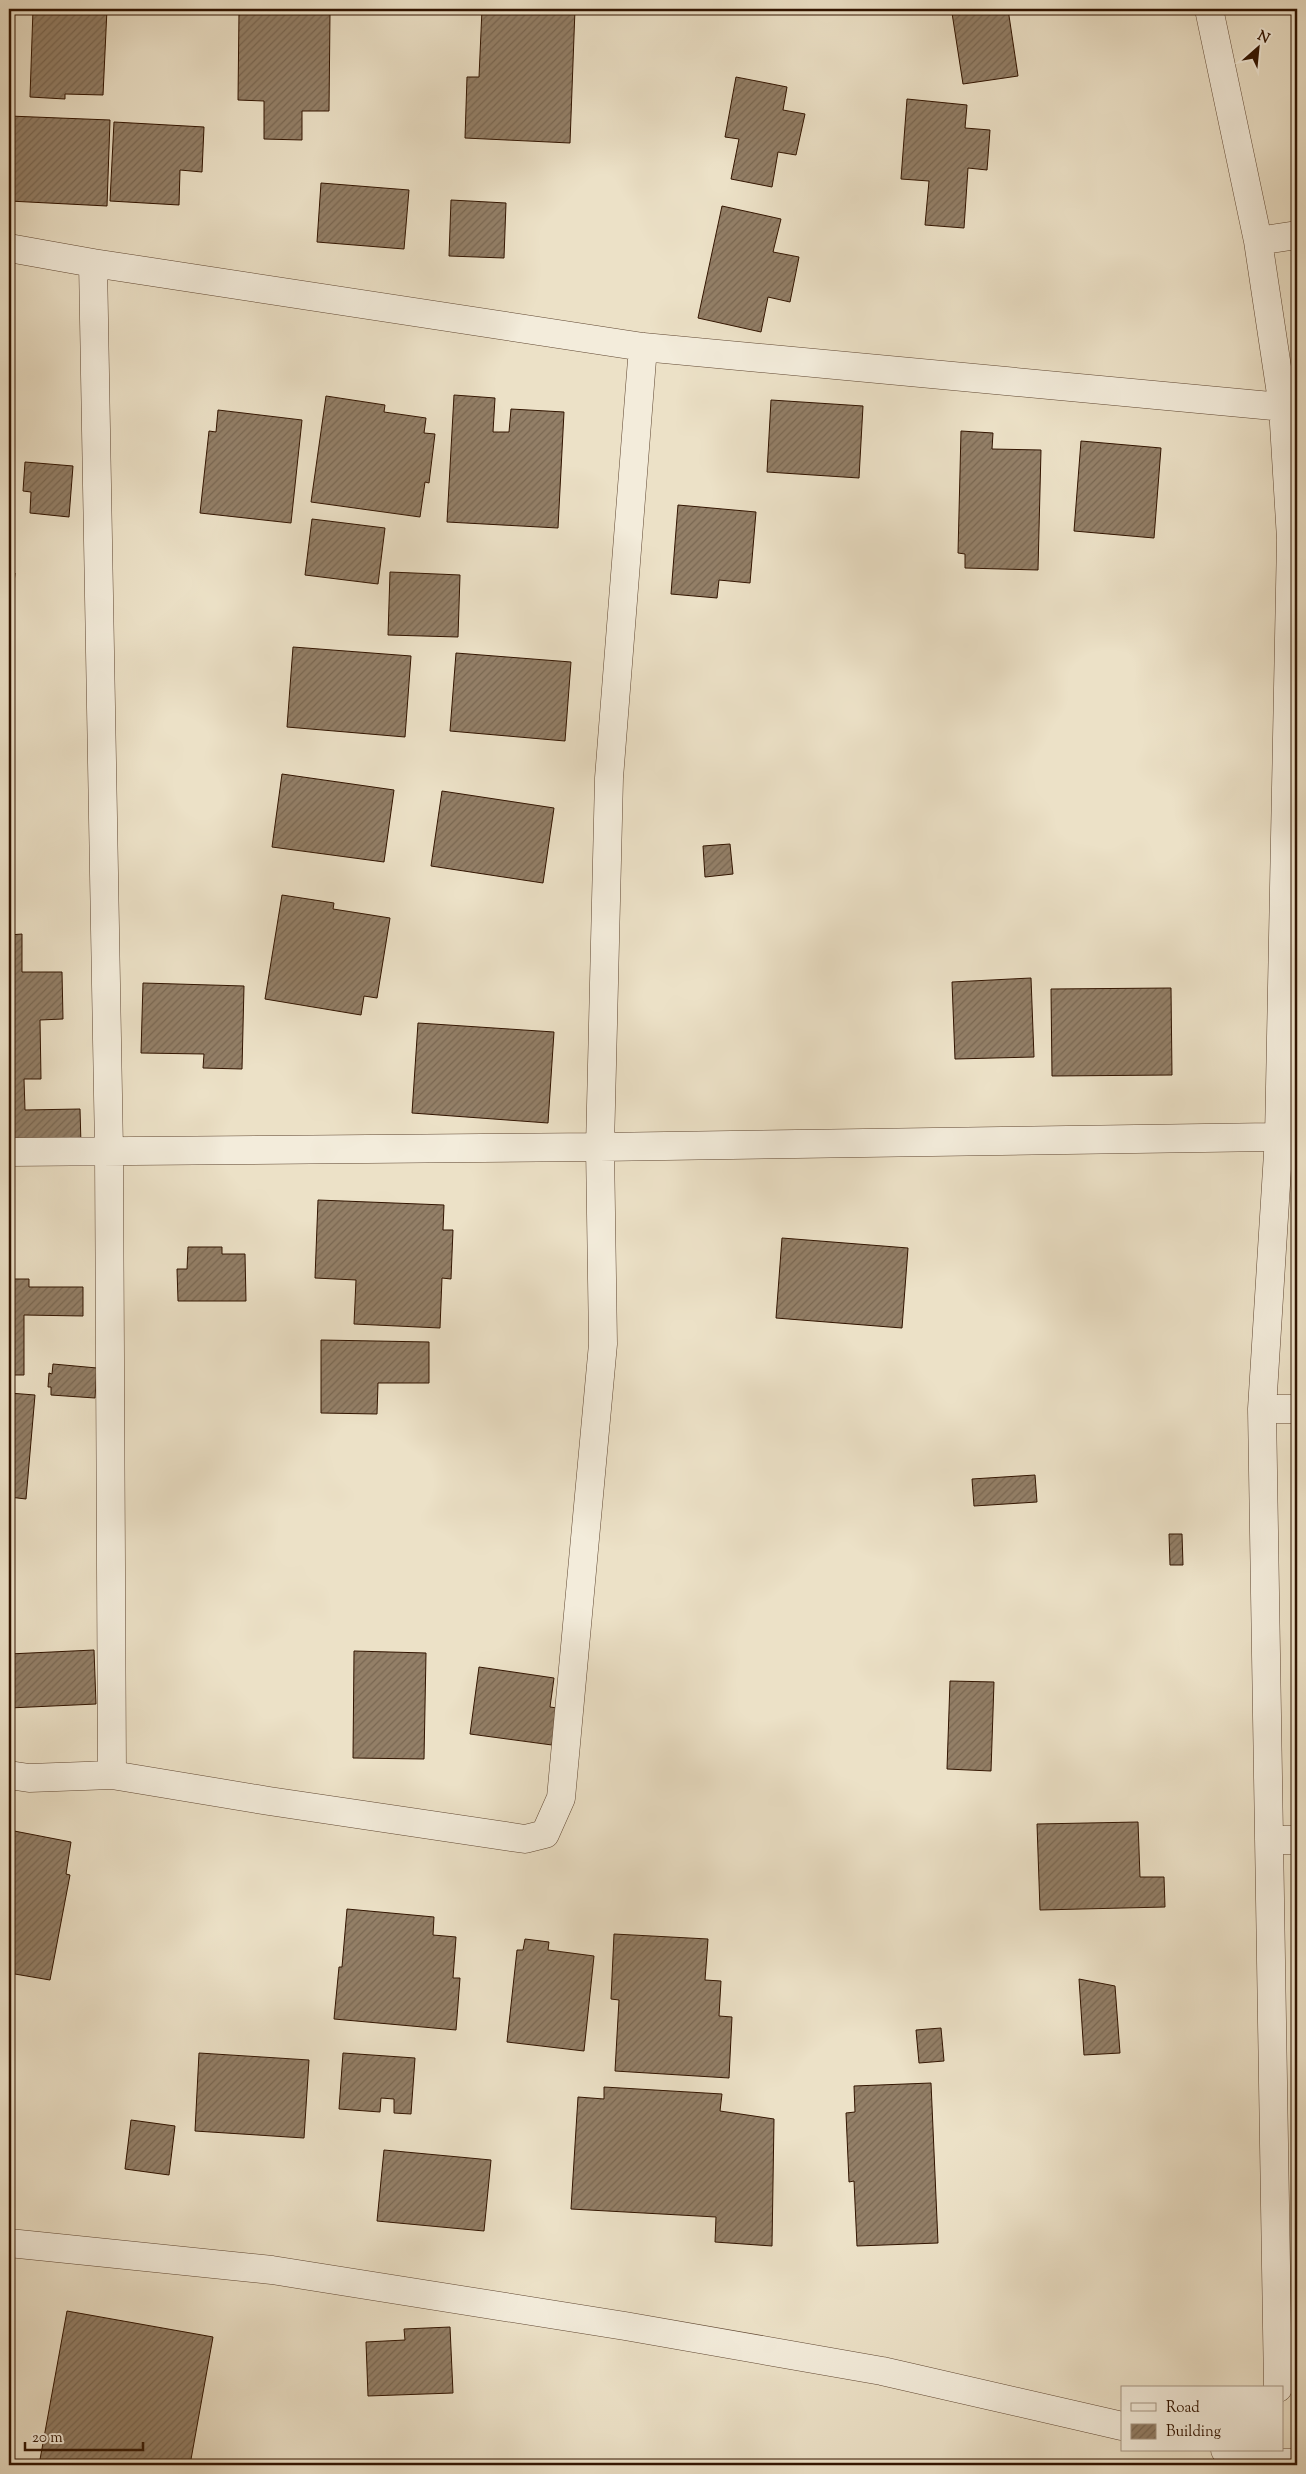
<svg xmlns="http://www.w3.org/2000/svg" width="1306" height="2474" font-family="'Sorts Mill Goudy',serif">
<defs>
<pattern id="building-hatch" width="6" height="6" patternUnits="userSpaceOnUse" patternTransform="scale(1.25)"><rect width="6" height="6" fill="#937f67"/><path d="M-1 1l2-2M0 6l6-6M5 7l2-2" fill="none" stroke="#796752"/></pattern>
</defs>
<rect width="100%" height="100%" fill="#ece1c7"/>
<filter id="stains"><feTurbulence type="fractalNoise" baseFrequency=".004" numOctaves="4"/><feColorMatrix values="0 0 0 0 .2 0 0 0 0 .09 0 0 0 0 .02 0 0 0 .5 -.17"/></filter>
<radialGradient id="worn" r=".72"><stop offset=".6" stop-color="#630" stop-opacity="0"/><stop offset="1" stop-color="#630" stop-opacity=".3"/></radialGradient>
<!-- building -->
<path fill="url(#building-hatch)" stroke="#321400" d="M33 9H107L103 95 65 94V99L30 97Z
M482 9H575L570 143 465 138 467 77H479Z
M977 9H1008L1018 76 963 84 952 13Z
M239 11 330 13 329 111H302V140L264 139V101L238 100Z
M736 77 787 87 783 110 805 114 796 155 778 152 772 187 731 179 739 139 725 137Z
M907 99 967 105 965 128 990 130 987 170 968 168 964 228 925 225 929 181 901 179Z
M9 116 110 120 107 206 9 201Z
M114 122 204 127 202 172 180 170 179 205 110 201Z
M321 183 409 190 404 249 317 242Z
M451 200 506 203 504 258 449 256Z
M722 206 781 219 773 252 799 257 790 302 768 297 761 332 698 318Z
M454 395 495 398 493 432H509L511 409 564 412 558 528 447 522Z
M326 396 385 405 384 412 426 418 424 433 435 434 429 483 425 482 420 517 311 502Z
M771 400 863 406 859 478 767 472Z
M218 410 302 420 291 523 200 513 209 431 216 432Z
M961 431 993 433 992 449 1041 450 1038 570 965 568V554L958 553Z
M1081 441 1161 448 1154 538 1074 531Z
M25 462 73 466 69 517 30 513 31 492 23 491Z
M678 505 756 512 750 583 719 580 717 598 671 594Z
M312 519 385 528 378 584 305 575Z
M9 572 15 573 9 636Z
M390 572 460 575 458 637 388 635Z
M293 647 411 656 405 737 287 727Z
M456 653 571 662 565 741 450 731Z
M282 774 394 790 384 862 272 847Z
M442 791 554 808 543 883 431 866Z
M730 844 733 874 705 877 703 846Z
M282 895 334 903 333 909 390 918 377 998 364 996 361 1015 265 999Z
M22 934V972H62L63 1019 40 1020 41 1079H24L25 1110 80 1109 81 1145 9 1146V935Z
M1031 978 1034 1057 955 1059 952 982Z
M143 983 244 986 242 1069 203 1068 204 1054 141 1053Z
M1171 988 1172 1075 1052 1076 1051 989Z
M418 1023 554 1032 548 1123 412 1113Z
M318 1200 444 1205 443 1230H453L451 1279 442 1278 440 1328 354 1324 356 1280 315 1278Z
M782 1238 908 1248 902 1328 776 1318Z
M188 1247H222V1254H245L246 1301H178L177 1269H187Z
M9 1279H29V1287H83V1316L24 1315V1375H9Z
M321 1340 429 1342V1383H378L377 1414 321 1413Z
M53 1364 97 1368 95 1398 51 1395V1387H48L49 1373 52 1374Z
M9 1393 35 1395 26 1499 9 1497Z
M1035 1475 1037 1502 974 1506 972 1479Z
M1169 1534H1182L1183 1565H1170Z
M94 1650 96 1704 9 1708V1654Z
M354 1651 426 1653 424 1759 353 1758Z
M479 1667 554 1678 550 1707 557 1708 552 1745 470 1734Z
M950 1681 994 1682 991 1771 947 1769Z
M1138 1822 1140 1877H1164L1165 1907 1040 1910 1037 1824Z
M9 1830 71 1842 66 1874 70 1875 50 1980 9 1973Z
M347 1909 434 1917 433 1935 456 1937 453 1978H460L456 2030 334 2019 339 1967H342Z
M614 1934 708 1939 705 1980 721 1981 719 2016 732 2017 729 2078 615 2071 619 2000 611 1999Z
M525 1939 549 1942 548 1950 594 1956 584 2051 507 2042 517 1950H523Z
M1079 1979 1115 1986 1120 2053 1084 2055Z
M941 2028 944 2061 919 2063 916 2030Z
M199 2053 309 2060 304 2138 195 2131Z
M343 2053 415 2058 411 2114 394 2113V2099L381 2098 380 2112 339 2109Z
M931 2083 938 2243 857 2246 854 2181 849 2182 846 2113 855 2112 854 2086Z
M604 2087 722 2094 720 2111 774 2119 772 2246 715 2242 716 2217 571 2209 578 2097 604 2099Z
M131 2120 175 2126 169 2175 125 2169Z
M384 2150 491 2160 484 2231 377 2221Z
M67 2311 213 2337 190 2465H39Z
M450 2327 453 2393 368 2396 366 2342 405 2340 404 2329Z"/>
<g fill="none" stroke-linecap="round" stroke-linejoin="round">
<defs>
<path id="minor" d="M1209 9 1258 241 1283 407 1291 539 1279 1137 1262 1409 1278 2388
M1258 241 1297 235
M9 248 93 263 643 347 1283 407
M93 263 109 1150 112 1775
M9 1152 600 1147 1279 1137
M1262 1409H1297
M9 1775 29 1778 112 1775 269 1801 525 1839 545 1834 561 1798 603 1344 600 1147 609 778 643 347
M1269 1840H1297
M9 2243 272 2270 625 2326 882 2371 1122 2426
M1225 2450 1282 2463H1297"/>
</defs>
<!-- minor casing -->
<use href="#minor" stroke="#604732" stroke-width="29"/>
<!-- minor -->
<use href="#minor" stroke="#f3ecdb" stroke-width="28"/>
</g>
<!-- margin -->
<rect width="1306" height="2474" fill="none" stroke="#ece1c7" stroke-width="30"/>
<rect x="10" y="10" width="1286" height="2454" fill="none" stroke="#321400" stroke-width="2.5"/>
<rect x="15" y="15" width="1276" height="2444" fill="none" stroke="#321400"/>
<!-- legend -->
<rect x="1121" y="2386" width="162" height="65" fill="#f3ecdb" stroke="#a69683"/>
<rect x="1131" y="2403" width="25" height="8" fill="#f3ecdb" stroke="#a69683"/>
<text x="1166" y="2412" font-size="15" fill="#321400">Road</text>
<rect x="1131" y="2424" width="25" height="15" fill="url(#building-hatch)" stroke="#a69683"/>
<text x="1166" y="2436" font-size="15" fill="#321400">Building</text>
<!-- north arrow -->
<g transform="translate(1258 48) rotate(27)" stroke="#f3ecdb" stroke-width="4" paint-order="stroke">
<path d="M0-4L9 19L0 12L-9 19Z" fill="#321400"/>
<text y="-8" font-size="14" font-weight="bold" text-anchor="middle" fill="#321400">N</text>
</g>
<!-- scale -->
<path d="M25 2442v8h118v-8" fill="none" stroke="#321400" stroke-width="2.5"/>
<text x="32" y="2442" font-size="15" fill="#321400" stroke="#f3ecdb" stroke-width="4" paint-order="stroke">20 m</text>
<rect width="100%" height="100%" filter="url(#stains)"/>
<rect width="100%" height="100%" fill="url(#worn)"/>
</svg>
